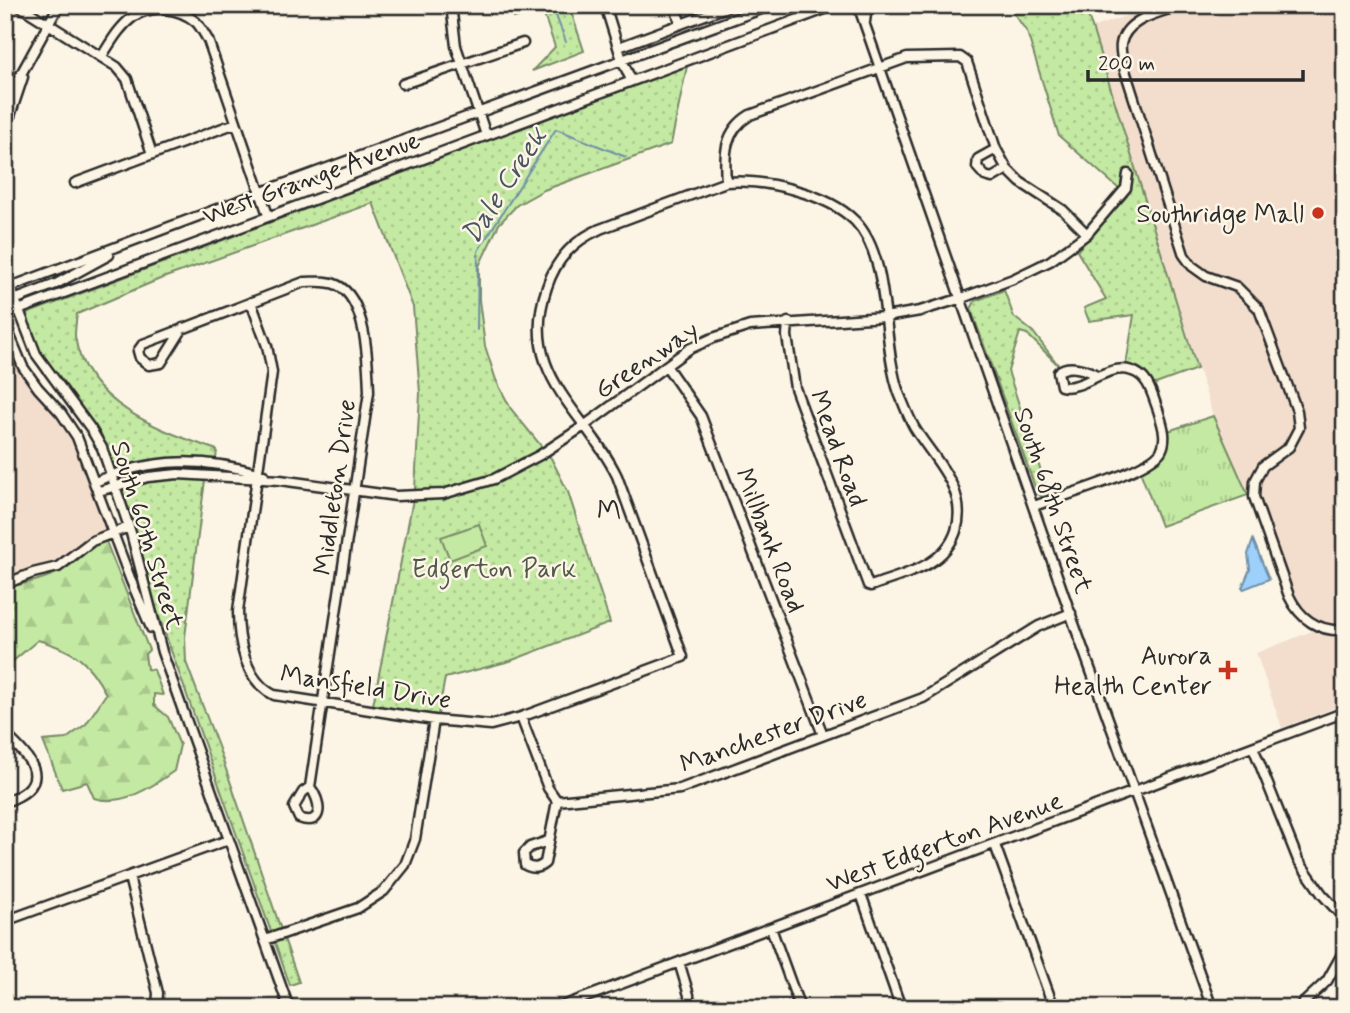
<svg xmlns="http://www.w3.org/2000/svg" width="1350" height="1013" font-family="Mynerve,sans-serif">
<defs>
<pattern id="grass-tufts" width="24" height="20" patternUnits="userSpaceOnUse" patternTransform="scale(1.75)"><rect width="24" height="20" fill="#c4e9a3"/><path d="M3 7l-1-3M5 7V3M7 7l1-3M15 17l-1-3M17 17v-4M19 17l1-3" fill="none" stroke="#a9c88c"/></pattern>
<pattern id="forest-firs" width="22" height="20" patternUnits="userSpaceOnUse" patternTransform="scale(1.75)"><rect width="22" height="20" fill="#c4e9a3"/><path d="M5 1l3.5 6h-7zM16 11l3.5 6h-7z" fill="#a9c88c"/></pattern>
<pattern id="park-dots" width="8" height="8" patternUnits="userSpaceOnUse" patternTransform="scale(1.75)"><rect width="8" height="8" fill="#c4e9a3"/><path d="M2 2h.1M6 6h.1" fill="none" stroke="#a9c88c" stroke-width="1.8" stroke-linecap="round"/></pattern>
</defs>
<rect width="100%" height="100%" fill="#fcf5e5"/>
<filter id="ink" filterUnits="userSpaceOnUse"><feTurbulence type="fractalNoise" baseFrequency=".0143" numOctaves="2"/><feDisplacementMap in="SourceGraphic" scale="14" xChannelSelector="R" yChannelSelector="G"/><feConvolveMatrix kernelMatrix="1 2 1 2 8 2 1 2 1" color-interpolation-filters="sRGB"/></filter>
<g filter="url(#ink)">
<!-- built -->
<path fill="#f3decd" d="M1156 5H1345V704L1282 728 1256 653 1312 631 1298 621 1286 604 1248 495 1213 416 1091 28Z
M5 338 12 354 37 394 63 423 80 453 109 537 89 547 71 566 46 578 5 588Z"/>
<!-- grass -->
<path fill="url(#grass-tufts)" stroke="#788a67" stroke-width="2" d="M1213 416 1248 495 1161 526 1140 471C1158 463 1168 450 1168 431Z"/>
<!-- forest -->
<path fill="url(#forest-firs)" stroke="#788a67" stroke-width="2" d="M105 539 149 650 145 654 147 669 154 670 163 695 154 694V705L168 717 180 745 174 771C152 787 122 807 94 798L87 782 62 789 43 741 66 739 86 724 106 694C88 660 75 651 38 640L12 662 5 670V588C27 583 50 579 69 566 84 556 87 548 105 539Z"/>
<!-- park -->
<path fill="url(#park-dots)" stroke="#788a67" stroke-width="2" d="M504 5H569L584 51 532 71 555 47 542 9 514 18 511 8 506 10Z
M1008 5H1085L1197 369 1153 385 1141 370 1126 365 1134 315 1089 321 1084 308 1106 299 1077 251 1127 196 1059 136 1027 32Z
M687 66 671 144 544 190 517 205 499 224 479 266V300L485 346 496 380 511 409 551 458 568 492 610 623 510 661 445 678 438 715 373 705 415 489 420 393 413 307 373 203 160 279 77 314C76 321 75 329 75 336 84 404 162 431 217 450L216 459 184 457 153 460 115 467C107 457 104 443 98 432 79 396 29 355 26 314Z
M1004 290 1014 317 1033 332 1059 366 1027 334 1020 332 1008 371 1049 496C1043 498 1039 497 1036 490L971 309 975 301Z
M178 478 205 480 185 637 186 662 219 749 299 982 290 985 151 594 136 532 122 492 123 488 141 482Z"/>
<!-- pitch -->
<path fill="#c4e9a3" stroke="#788a67" stroke-width="2" d="M479 524 487 546 450 560 441 537Z"/>
<!-- water -->
<path fill="#9dd0fa" stroke="#6f8ea7" stroke-width="2" d="M1253 540 1269 579 1244 589 1242 588 1250 569 1248 554Z"/>
<g fill="none" stroke-linecap="round" stroke-linejoin="round">
<!-- stream -->
<path stroke="#6f8ea7" stroke-width="2" d="M552 5 566 42
M477 330 478 251 556 129 626 157"/>
<defs>
<path id="minor" d="M18 5 117 67 127 79 152 154
M451 5 456 46 486 135
M605 5 622 60 631 80
M674 5 681 24
M858 5 1073 621 1212 1008
M1181 5C1160 13 1126 18 1121 44 1120 49 1122 56 1122 61L1184 255 1192 266 1206 276 1237 287 1259 309 1297 411 1299 428 1289 447 1263 466 1255 481 1254 497 1289 596C1300 619 1319 632 1345 630
M865 22 867 5
M619 47 732 5
M102 56C111 42 119 27 133 17 151 4 180 8 196 22 201 27 204 34 208 40L268 215
M403 84 523 43
M5 108 15 85 59 5
M5 131 23 77
M996 149 978 159 977 167 985 176 992 178 1007 169
M726 182C724 154 724 131 750 115L907 58 960 57 967 62 996 149 1007 169 1020 182 1063 210 1087 234
M75 183 236 123
M5 274 36 354 91 429 102 448 131 533 162 652 289 1008
M5 289 262 192 772 5
M251 302 267 346 272 372 238 611C238 640 245 681 274 695L434 720 491 725 521 717 683 657 617 476C585 410 517 374 547 287 556 259 573 241 600 229L726 182C764 179 827 193 855 221 892 259 881 343 899 393 904 405 908 416 914 427 933 459 969 489 956 531 944 567 903 574 871 586L868 585 795 388 787 336 788 322
M5 311 14 300 56 284 109 255
M5 315 836 5
M5 324 23 367 38 388 61 413 77 437 131 581 151 628
M183 328 161 363 149 365 140 358 138 351 143 344 159 338 304 282C314 282 327 280 337 285 367 299 368 364 369 392L310 787 303 792 294 807 299 818C325 828 321 800 310 787
M667 367 701 416 823 735
M95 482C151 457 206 457 264 475
M99 491 148 477 178 474 280 480 396 496 443 494 494 479 540 455 584 426 689 349 713 338 750 326 885 317 920 311 962 298 1013 279 1050 261 1087 234 1126 188 1128 174
M1034 506C1059 497 1149 471 1161 451 1168 438 1162 423 1158 410 1152 395 1149 376 1132 371 1108 362 1081 392 1061 386L1058 372C1069 363 1085 369 1097 375
M5 584 33 573 58 567 92 541 129 527
M521 717 548 788 557 801
M5 734C32 759 55 784 5 802
M1253 747 1298 860 1322 894 1345 919
M557 801 680 789 923 698 1039 626 1071 613
M548 841 530 847 524 853 525 865C533 869 538 869 545 863L557 801
M995 845 1054 1008
M129 877 158 993 157 1008
M861 894 901 1008
M5 921 228 840
M771 928 800 1008
M265 940 358 908 384 891 405 865 415 839 434 720
M679 962 689 995V1008
M557 1008 1345 712
M1298 1008 1327 981 1345 949"/>
</defs>
<!-- minor casing -->
<use href="#minor" stroke="#2b2b2b" stroke-width="13"/>
<!-- minor -->
<use href="#minor" stroke="#fcf5e5" stroke-width="8"/>
</g>
</g>
<!-- markers -->
<g fill="#c8321e" stroke="#fcf5e5" stroke-width="2.5">
<circle cx="1318" cy="213" r="7"/>
<path d="M1224.5 659.5h7v7h7v7h-7v7h-7v-7h-7v-7h7z"/>
</g>
<g text-anchor="middle" stroke-width="5" stroke-linejoin="round" paint-order="stroke">
<!-- street labels -->
<g font-size="26" fill="#2b2b2b" stroke="#fcf5e5">
<text transform="translate(311 177) rotate(-20)" y="9">West Grange Avenue</text>
<text transform="translate(646 359) rotate(-34)" y="9">Greenway</text>
<text transform="translate(839 448) rotate(70)" y="9">Mead Road</text>
<text transform="translate(334 487) rotate(-82)" y="9">Middleton Drive</text>
<text transform="translate(1054 500) rotate(71)" y="9">South 68th Street</text>
<text transform="translate(148 535) rotate(73)" y="9">South 60th Street</text>
<text transform="translate(771 540) rotate(69)" y="9">Millbank Road</text>
<text transform="translate(366 686) rotate(9)" y="9">Mansfield Drive</text>
<text transform="translate(773 731) rotate(-20)" y="9">Manchester Drive</text>
<text transform="translate(944 841) rotate(-20)" y="9">West Edgerton Avenue</text>
</g>
<!-- poi labels -->
<g font-size="26" fill="#2b2b2b" stroke="#fcf5e5" text-anchor="end">
<text x="1304" y="222">Southridge Mall</text>
<text x="1212" y="664">Aurora<tspan x="1212" dy="30">Health Center</tspan></text>
</g>
<!-- park labels -->
<g font-size="26" fill="#515a49" stroke="#fcf5e5">
<text x="494" y="577">Edgerton Park</text>
</g>
<!-- water labels -->
<g font-size="28" font-style="italic" fill="#48545f" stroke="#fcf5e5">
<text transform="translate(503 185) rotate(-57)" y="10">Dale Creek</text>
</g>
<!-- neighbourhood labels -->
<g font-size="28" letter-spacing="2" fill="#2b2b2b" stroke="#fcf5e5">
<text x="610" y="520">M</text>
</g>
</g>
<!-- margin -->
<rect width="1350" height="1013" fill="none" stroke="#fcf5e5" stroke-width="28"/>
<rect x="14" y="14" width="1322" height="985" fill="none" stroke="#2b2b2b" stroke-width="2.5" filter="url(#ink)"/>
<!-- scale -->
<path d="M1088 70v10h215v-10" fill="none" stroke="#2b2b2b" stroke-width="3.5"/>
<text x="1098" y="70" font-size="21" fill="#2b2b2b" stroke="#fcf5e5" stroke-width="5" paint-order="stroke">200 m</text>
</svg>
